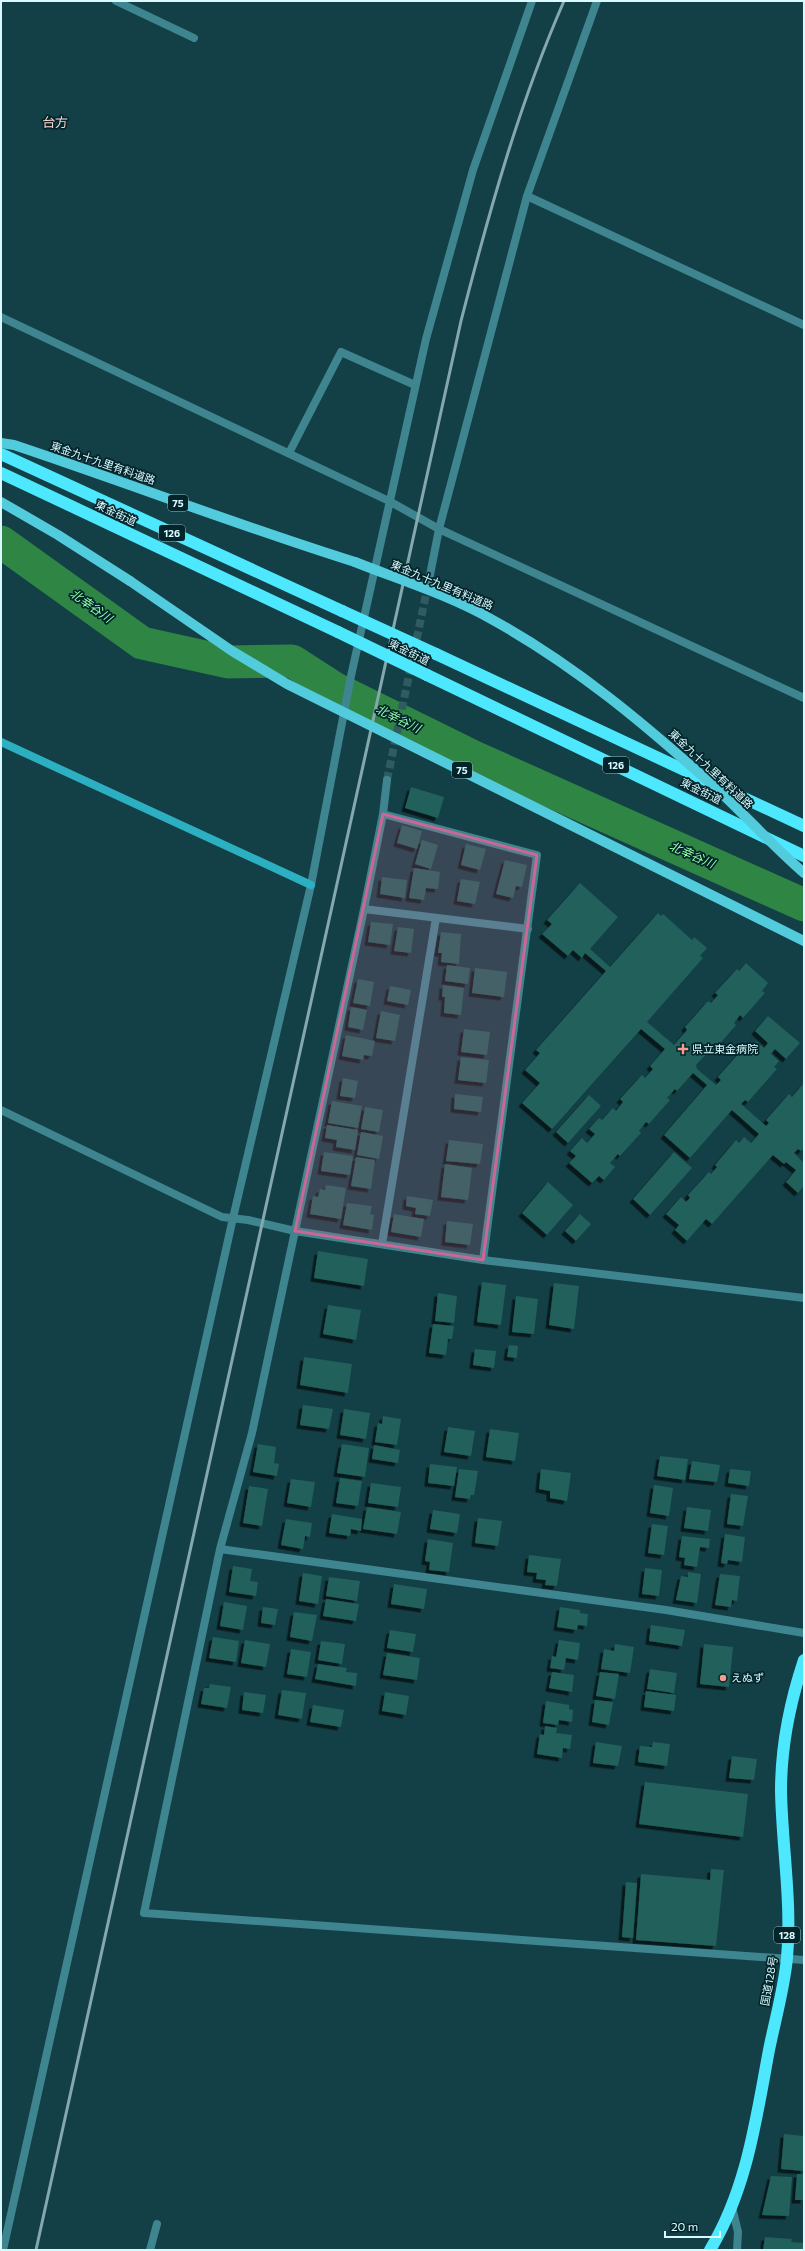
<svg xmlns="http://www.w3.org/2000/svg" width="805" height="2251" font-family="Commissioner,'Noto Sans JP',sans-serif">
<defs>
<filter id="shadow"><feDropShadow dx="-3.5" dy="3.5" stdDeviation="0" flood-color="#0009"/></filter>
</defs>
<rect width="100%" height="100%" fill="#133f46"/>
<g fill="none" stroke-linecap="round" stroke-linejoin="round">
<!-- river -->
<path stroke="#2e8544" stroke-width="33" d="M1 542 142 643 228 662 292 661 334 688 474 757 804 905"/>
</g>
<!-- building -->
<path fill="#20605c" filter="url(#shadow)" d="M411 787 444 797 438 818 405 808Z
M402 825 422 831 417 849 397 843Z
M422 840 438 845 431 869 415 864Z
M466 844 486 849 480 870 461 865Z
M505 860 527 865 522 887 516 886 513 898 496 894Z
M414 868 440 872 438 889 426 888 424 900 409 898Z
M382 877 407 880 405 898 380 894Z
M461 879 480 882 475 904 457 901Z
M580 883 618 917 590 949 610 967 658 913 661 916 663 914 692 940 694 937 707 948 700 956 703 958 647 1022 674 1045 687 1030 685 1027 708 1001 711 1003 718 995 715 993 737 969 739 971 746 963 768 983 762 991 765 993 743 1018 740 1015 734 1023 736 1025 713 1052 710 1050 696 1065 697 1069 716 1085 721 1080 718 1077 748 1043 751 1046 756 1041 764 1048 768 1043 755 1031 768 1016 800 1043 786 1059 775 1049 771 1054 779 1061 774 1067 777 1069 748 1102 745 1100 741 1104 766 1126 769 1123 766 1120 789 1094 792 1097 804 1083V1148L801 1151 798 1149 794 1153 804 1163V1186L798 1193 786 1182 796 1170 786 1162 784 1164 773 1155 712 1224 706 1219 687 1241 675 1230 679 1225 666 1214 681 1197 686 1202 690 1198 688 1195 709 1172 711 1174 717 1167 715 1165 736 1140 739 1143 744 1137 751 1143 759 1134 732 1110 690 1158 664 1135 707 1085 693 1073 677 1091 675 1089 667 1098 670 1100 649 1124 646 1122 639 1131 641 1133 620 1156 618 1154 610 1163 615 1167 604 1180 599 1176 592 1183 569 1163 576 1156 570 1151 582 1138 587 1143 595 1134 589 1129 599 1118 602 1120 613 1108 616 1111 623 1102 620 1099 642 1075 645 1078 653 1069 650 1066 665 1049 641 1029 552 1129 522 1103 540 1083 525 1070 540 1053 536 1050 606 971 585 953 582 958 573 950 568 956 542 934 552 924 547 920Z
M371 922 393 924 390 945 368 942Z
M398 927 414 929 411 953 394 951Z
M441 932 461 934 459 964 441 962 442 953H438Z
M447 965 470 968 468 984 445 981Z
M475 968 507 972 504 997 472 993Z
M358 979 374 982 370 1006 353 1003Z
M443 985 464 988 461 1015 444 1013 445 997H442Z
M390 986 411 990 408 1005 387 1001Z
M351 1007 367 1010 363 1030 348 1027Z
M381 1011 400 1015 395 1041 376 1038Z
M464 1029 490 1032 487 1055 461 1052Z
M346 1035 375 1041 372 1056 364 1055 363 1060 342 1056Z
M461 1057 489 1060 486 1083 458 1080Z
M343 1078 358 1081 355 1098 340 1096Z
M455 1094 483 1097 481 1112 454 1109Z
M589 1095 601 1106 568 1143 556 1132Z
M332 1101 362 1106 358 1128 328 1123Z
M365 1107 383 1110 379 1132 361 1129Z
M327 1125 358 1130 355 1150 336 1147 337 1140 325 1138Z
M361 1132 383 1136 379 1159 357 1155Z
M449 1140 483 1144 480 1164 446 1161Z
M324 1152 353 1156 350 1175 321 1171Z
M674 1152 692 1168 650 1215 633 1199Z
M356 1157 375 1160 371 1189 351 1186Z
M445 1164 472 1168 468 1200 441 1197Z
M548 1182 573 1205 547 1235 522 1213Z
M326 1185 346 1188 341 1219 310 1214 313 1196 318 1197 320 1189 325 1190Z
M407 1196 433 1200 430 1216 415 1214 416 1208 406 1206Z
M347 1203 372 1206 370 1214 374 1215 372 1230 343 1225Z
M394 1214 424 1219 421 1237 391 1232Z
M580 1214 591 1224 576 1241 565 1231Z
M447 1221 473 1224 470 1245 445 1242Z
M318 1251 368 1259 364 1286 314 1278Z
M482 1282 506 1285 501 1325 477 1322Z
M554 1283 579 1286 574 1329 549 1325Z
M438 1293 457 1296 454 1323 435 1321Z
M516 1296 538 1299 534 1334 512 1332Z
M328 1305 361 1310 356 1340 323 1334Z
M433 1324 454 1326 452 1339H448L446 1355 429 1353Z
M509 1345 518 1346 517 1358 507 1357Z
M475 1349 496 1351 494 1368 473 1365Z
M304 1357 352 1364 348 1393 300 1385Z
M303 1405 333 1409 329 1429 300 1425Z
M344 1409 370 1413 366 1439 340 1435Z
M383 1416 401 1419 397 1445 375 1442 378 1423 382 1424Z
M448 1427 475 1431 471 1456 444 1452Z
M490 1429 519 1433 515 1461 486 1457Z
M258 1444 276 1447 274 1463 279 1464 277 1476 253 1472Z
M342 1444 369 1448 365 1477 337 1473Z
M374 1445 400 1450 398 1463 372 1459Z
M660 1456 688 1459 685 1480 657 1476Z
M692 1461 720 1465 717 1482 689 1479Z
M430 1464 457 1467 454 1486 428 1483Z
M459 1469 478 1471 474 1495H471L470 1499 455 1497Z
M541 1469 571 1473 567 1501 550 1498V1491L539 1489Z
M730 1469 751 1471 749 1486 728 1483Z
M340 1478 362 1481 358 1506 336 1503Z
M291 1479 315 1482 311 1507 287 1503Z
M371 1483 401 1487 398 1507 368 1503Z
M654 1485 673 1488 669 1516 650 1513Z
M249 1486 268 1489 262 1526 243 1523Z
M731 1494 748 1496 743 1526 727 1524Z
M367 1507 401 1512 397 1534 363 1529Z
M687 1507 711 1510 708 1531 684 1528Z
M433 1510 460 1514 457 1533 430 1529Z
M332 1514 362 1519 361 1531 351 1529 350 1536 329 1533Z
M478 1518 502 1521 498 1546 475 1543Z
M286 1519 312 1523 310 1537 305 1536 303 1549 281 1545Z
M652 1524 668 1526 664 1555 648 1553Z
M725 1534 745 1537 742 1562 728 1560 727 1564 721 1563Z
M682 1536 710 1539 709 1548 700 1547 697 1567 684 1565 685 1558 679 1557Z
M428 1539 453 1543 449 1572 429 1570 430 1562 425 1561Z
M529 1555 561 1559 557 1586 545 1585 546 1580 536 1579 537 1573 527 1572Z
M233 1566 252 1569 250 1581 258 1582 256 1596 229 1592Z
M645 1568 662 1570 659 1596 642 1594Z
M688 1572 701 1574 697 1603 676 1600 681 1576 688 1577Z
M303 1573 322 1576 318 1604 299 1601Z
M720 1574 740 1576 737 1601 732 1600 731 1607 715 1605Z
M329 1577 360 1581 357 1601 326 1596Z
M394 1584 427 1589 424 1609 391 1604Z
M326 1599 359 1604 356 1621 323 1616Z
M224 1602 247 1606 243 1630 220 1626Z
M263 1607 278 1609 275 1625 261 1623Z
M560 1607 580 1610V1613L588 1614 587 1626 578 1625 577 1630 557 1627Z
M294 1612 317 1615 312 1641 290 1637Z
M651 1625 685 1630 682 1646 649 1641Z
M390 1630 416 1634 413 1652 387 1648Z
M213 1637 239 1641 236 1662 209 1658Z
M245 1640 270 1644 266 1667 241 1663Z
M559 1640 580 1643 578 1660 566 1658 564 1670 550 1668 552 1656 556 1657Z
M321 1641 345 1644 342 1664 318 1660Z
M615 1644 634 1647 630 1673 601 1669 604 1649 614 1651Z
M704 1644 733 1647 729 1687 700 1684Z
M291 1649 311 1652 307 1677 287 1674Z
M387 1653 420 1658 417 1680 383 1675Z
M318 1664 347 1668 346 1672 357 1673 356 1686 315 1679Z
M650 1669 677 1673 674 1693 647 1689Z
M552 1672 574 1675 572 1692 549 1688Z
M600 1672 619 1674 615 1699 596 1696Z
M210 1684 231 1687 227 1708 201 1704 204 1688H209Z
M282 1690 306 1693 302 1719 278 1715Z
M646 1691 676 1695 674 1711 644 1707Z
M244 1692 266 1695 263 1713 242 1710Z
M385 1692 409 1696 406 1715 382 1711Z
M595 1700 613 1702 609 1725 592 1722Z
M546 1701 569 1705V1709L573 1710 572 1722 559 1720 558 1725 543 1723Z
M313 1705 344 1710 341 1727 310 1722Z
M545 1726 557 1728 556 1733 572 1735 570 1749 563 1748 562 1758 537 1754 540 1734 544 1735Z
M596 1742 622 1746 618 1766 593 1763Z
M653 1742 670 1744 667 1766 638 1762 640 1746 652 1747Z
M732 1756 757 1759 754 1780 729 1778Z
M645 1782 748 1794 743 1837 639 1824Z
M711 1869 724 1870 716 1946 636 1940 641 1874 710 1880Z
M626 1882 637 1883 633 1938 622 1937Z
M784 2134 804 2136V2171L781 2169Z
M797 2174H804V2200H795Z
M771 2176 792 2177 789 2216 762 2215Z
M765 2237 792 2239 791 2242 804 2243V2250H763Z"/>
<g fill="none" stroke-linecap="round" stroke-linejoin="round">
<!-- street-tunnel -->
<path stroke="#315b62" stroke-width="8" stroke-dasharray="8 4" stroke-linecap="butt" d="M387 780 428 585"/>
<!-- street -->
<path stroke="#3e8590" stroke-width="8" d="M116 1 194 38
M527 196 804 325
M1 317 389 501 439 529 804 698
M289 453 341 352 415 385
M429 580 439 529 527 196 597 1
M387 780 383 814 364 909 295 1231 252 1433 220 1549 144 1913 804 1960
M383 814 537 855 483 1260
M364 909 528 929
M1 1110 222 1217 248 1220 295 1231 483 1260 804 1298
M382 1244 436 918
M220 1549 666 1610 804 1633
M732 2207 738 2232 737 2250
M3 2250 233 1218 311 885 351 676 426 339 473 170 532 1
M150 2250 157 2224"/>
<!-- secondary -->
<path stroke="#2cafc1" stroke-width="8" d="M1 742 311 885"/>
<!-- primary -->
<path stroke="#52cbdd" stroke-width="10" d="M1 443 14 445C128 483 240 526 355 562
M1 502 58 535 130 581"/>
<!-- highway -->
<path stroke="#4ee8fe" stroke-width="12" d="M1 454 342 611
M1 473 338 632
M436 654 804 826
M427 675 804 856
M710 2250C747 2189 756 2119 769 2050 775 2020 784 1989 787 1958 792 1902 782 1846 781 1791 781 1747 790 1702 804 1660"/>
<!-- rail -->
<path stroke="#84a8ae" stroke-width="3" d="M36 2250 461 321C489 212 519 104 564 1"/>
<!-- primary-bridge -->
<path stroke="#52cbdd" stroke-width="10" d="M355 562C400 580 449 595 491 619 575 665 647 726 717 789 747 817 774 847 804 873
M130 581 232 651 287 684 804 941"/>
<!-- highway-bridge -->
<path stroke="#4ee8fe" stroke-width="12" d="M342 611 436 654
M338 632 427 675"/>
</g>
<!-- marked area -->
<path fill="#cb6794" fill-opacity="0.2" stroke="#cb6794" stroke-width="3" stroke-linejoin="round" d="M383 814 537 855 483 1260 295 1231Z"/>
<!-- markers -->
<g fill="#f59c90" stroke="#01252a" stroke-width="1.5">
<path d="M681 1043h4v4h4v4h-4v4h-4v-4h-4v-4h4z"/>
<circle cx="723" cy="1678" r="4"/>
</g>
<g text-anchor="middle" stroke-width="3.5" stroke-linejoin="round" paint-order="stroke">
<!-- shield labels -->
<g fill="#01252a" stroke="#9ababf" stroke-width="1">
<rect x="168" y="495" width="20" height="16" rx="3"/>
<rect x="159" y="525" width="26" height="16" rx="3"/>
<rect x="603" y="757" width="26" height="16" rx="3"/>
<rect x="452" y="762" width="20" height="16" rx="3"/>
<rect x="774" y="1927" width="26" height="16" rx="3"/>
</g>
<g font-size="10" font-weight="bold" fill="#dbfaff">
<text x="178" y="507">75</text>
<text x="172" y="537">126</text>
<text x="616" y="769">126</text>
<text x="462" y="774">75</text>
<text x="787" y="1939">128</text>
</g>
<!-- street labels -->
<g font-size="11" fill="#dbfaff" stroke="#01252a">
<text transform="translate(103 463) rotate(19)" y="4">東金九十九里有料道路</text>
<text transform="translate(116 513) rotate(25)" y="4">東金街道</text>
<text transform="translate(442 585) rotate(23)" y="4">東金九十九里有料道路</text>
<text transform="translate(409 652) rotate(26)" y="4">東金街道</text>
<text transform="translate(711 769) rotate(43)" y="4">東金九十九里有料道路</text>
<text transform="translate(701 791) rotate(26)" y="4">東金街道</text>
<text transform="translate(769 1981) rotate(-80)" y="4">国道128号</text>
</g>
<!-- poi labels -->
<g font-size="11" fill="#dbfaff" stroke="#01252a" text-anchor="start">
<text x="692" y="1053">県立東金病院</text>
<text x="731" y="1682">えぬず</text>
</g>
<!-- water labels -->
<g font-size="12" font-style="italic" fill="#94fda7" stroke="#01252a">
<text transform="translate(91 606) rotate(35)" y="4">北幸谷川</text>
<text transform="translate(398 719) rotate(26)" y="4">北幸谷川</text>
<text transform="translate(692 855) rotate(24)" y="4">北幸谷川</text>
</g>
<!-- quarter labels -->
<g font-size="13" fill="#f7d5cf" stroke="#01252a">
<text x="55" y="127">台方</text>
</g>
</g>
<!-- border -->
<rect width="805" height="2251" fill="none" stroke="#dbfaff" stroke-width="4"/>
<!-- scale -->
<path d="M665 2231v6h55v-6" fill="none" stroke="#dbfaff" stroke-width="2"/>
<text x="671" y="2231" font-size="12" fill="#dbfaff" stroke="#01252a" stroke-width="3" paint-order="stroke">20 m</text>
</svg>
